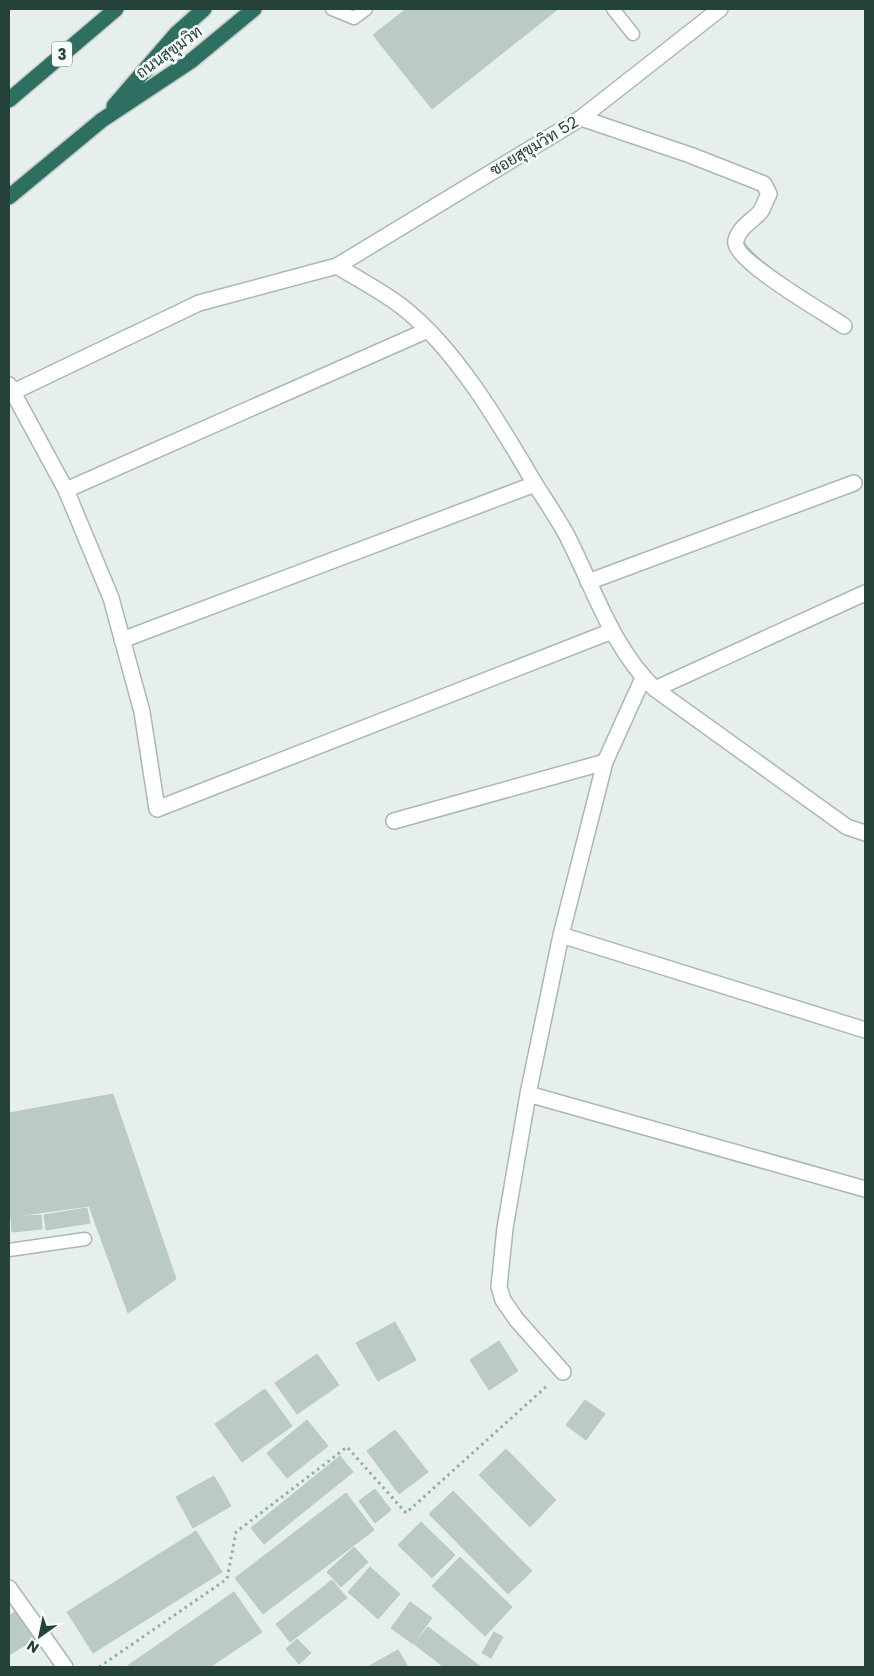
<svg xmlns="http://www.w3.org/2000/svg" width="874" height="1676" viewBox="0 0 874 1676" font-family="Poppins,Sarabun,sans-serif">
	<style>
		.building { fill: #bbcac4; stroke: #b8c9c2 }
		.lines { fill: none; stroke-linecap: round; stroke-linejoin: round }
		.lane-casing { stroke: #a8b8b2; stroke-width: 15 }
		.street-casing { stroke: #a8b8b2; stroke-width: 18 }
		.highway-casing { stroke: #c2cac8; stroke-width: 18 }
		.path { stroke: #86b3a5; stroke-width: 3; stroke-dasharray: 2.5 4; stroke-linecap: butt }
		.lane { stroke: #fff; stroke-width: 12 }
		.street { stroke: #fff; stroke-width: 15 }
		.highway { stroke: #2f6f62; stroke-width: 15 }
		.labels { text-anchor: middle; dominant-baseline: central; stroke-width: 5; stroke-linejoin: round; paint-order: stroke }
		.shield { fill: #f7fbf9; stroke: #637a73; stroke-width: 1 }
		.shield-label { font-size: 15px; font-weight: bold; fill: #24423a }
		.street-label { font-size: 16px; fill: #24423a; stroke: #f7fbf9 }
	</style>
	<rect width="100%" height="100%" fill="#e6efeb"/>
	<!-- building -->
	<path class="building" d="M558 9 432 109 373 35 406 9Z
		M113 1094 176 1279 128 1313 89 1206 9 1217V1113Z
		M87 1208 90 1223 46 1230 44 1215Z
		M41 1215 42 1229 12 1232 11 1217Z
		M395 1322 416 1360 378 1381 356 1343Z
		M499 1341 518 1371 489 1390 470 1360Z
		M317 1354 339 1385 297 1414 275 1383Z
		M265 1389 292 1426 242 1462 215 1424Z
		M585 1400 605 1414 586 1440 566 1425Z
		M307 1420 328 1446 287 1478 267 1453Z
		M395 1430 428 1472 399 1494 367 1451Z
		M506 1449 556 1500 530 1527 479 1475Z
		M340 1456 353 1472 264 1544 251 1528Z
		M214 1476 231 1506 193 1528 176 1497Z
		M375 1489 391 1510 375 1523 359 1501Z
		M453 1491 532 1571 508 1594 429 1514Z
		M346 1493 374 1530 263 1614 235 1578Z
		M421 1522 455 1555 432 1578 398 1545Z
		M196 1531 222 1572 93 1653 67 1612Z
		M354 1547 368 1562 341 1587 327 1572Z
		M460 1557 512 1607 485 1636 432 1586Z
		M370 1567 400 1594 378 1619 348 1592Z
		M332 1580 347 1598 290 1642 276 1624Z
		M234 1592 262 1632 210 1667H126Z
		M410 1602 432 1618 413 1644 391 1628Z
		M18 1610 35 1639 9 1655V1616Z
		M428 1627 481 1667H444L414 1644Z
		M494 1632 503 1637 491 1658 482 1653Z
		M297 1639 311 1653 299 1664 286 1649Z
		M398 1650 408 1667H370L369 1666Z"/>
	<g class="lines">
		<defs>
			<path id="lane" d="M332 9 354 18 366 9
				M613 9 633 34
				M9 1250 85 1239"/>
			<path id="street" d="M581 118 690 155 764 184 769 194C766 199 764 206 761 211 753 221 740 226 736 240 730 259 827 314 844 326
				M337 266C358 279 381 291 401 306 455 347 501 426 535 484 545 500 556 516 565 532 593 585 611 647 655 689L847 827 865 833
				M9 385 66 490 111 598 142 712 157 809 612 631
				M9 394 199 303 337 266 581 118 720 9
				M66 490 428 330
				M588 582 854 483
				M122 640 535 484
				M655 689 865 593
				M394 821 605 762
				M561 935 865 1030
				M528 1094 865 1189
				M563 1372 516 1319 503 1300 499 1287 505 1228 528 1094 561 935 605 762 643 678
				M9 1588 65 1667"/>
			<path id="highway" d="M9 100 116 9
				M114 106 177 33 204 9
				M9 197 102 120 191 61 254 9"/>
		</defs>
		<!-- lane casing -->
		<use href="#lane" class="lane-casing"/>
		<!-- street casing -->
		<use href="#street" class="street-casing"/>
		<!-- highway casing -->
		<use href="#highway" class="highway-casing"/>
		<!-- path -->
		<path class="path" d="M99 1667 227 1579 236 1532 347 1447 406 1513 548 1385"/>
		<!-- lane -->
		<use href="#lane" class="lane"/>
		<!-- street -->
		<use href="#street" class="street"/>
		<!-- highway -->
		<use href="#highway" class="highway"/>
	</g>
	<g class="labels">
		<!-- shield labels -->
		<rect class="shield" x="52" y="41.5" width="20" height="25" rx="4"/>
		<g class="shield-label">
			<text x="62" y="54">3</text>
		</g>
		<!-- street labels -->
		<g class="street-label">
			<text transform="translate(169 52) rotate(-36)">ถนนสุขุมวิท</text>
			<text transform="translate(534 146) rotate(-31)">ซอยสุขุมวิท 52</text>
		</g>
	</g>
	<!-- border -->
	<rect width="874" height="1676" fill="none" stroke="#24423a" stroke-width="20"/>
	<!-- north arrow -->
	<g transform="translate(40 1636) rotate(213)" stroke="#f7fbf9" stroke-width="4" paint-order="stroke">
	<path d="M0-4L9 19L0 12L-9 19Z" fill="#24423a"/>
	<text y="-8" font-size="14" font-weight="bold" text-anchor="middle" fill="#24423a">N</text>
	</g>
</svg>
